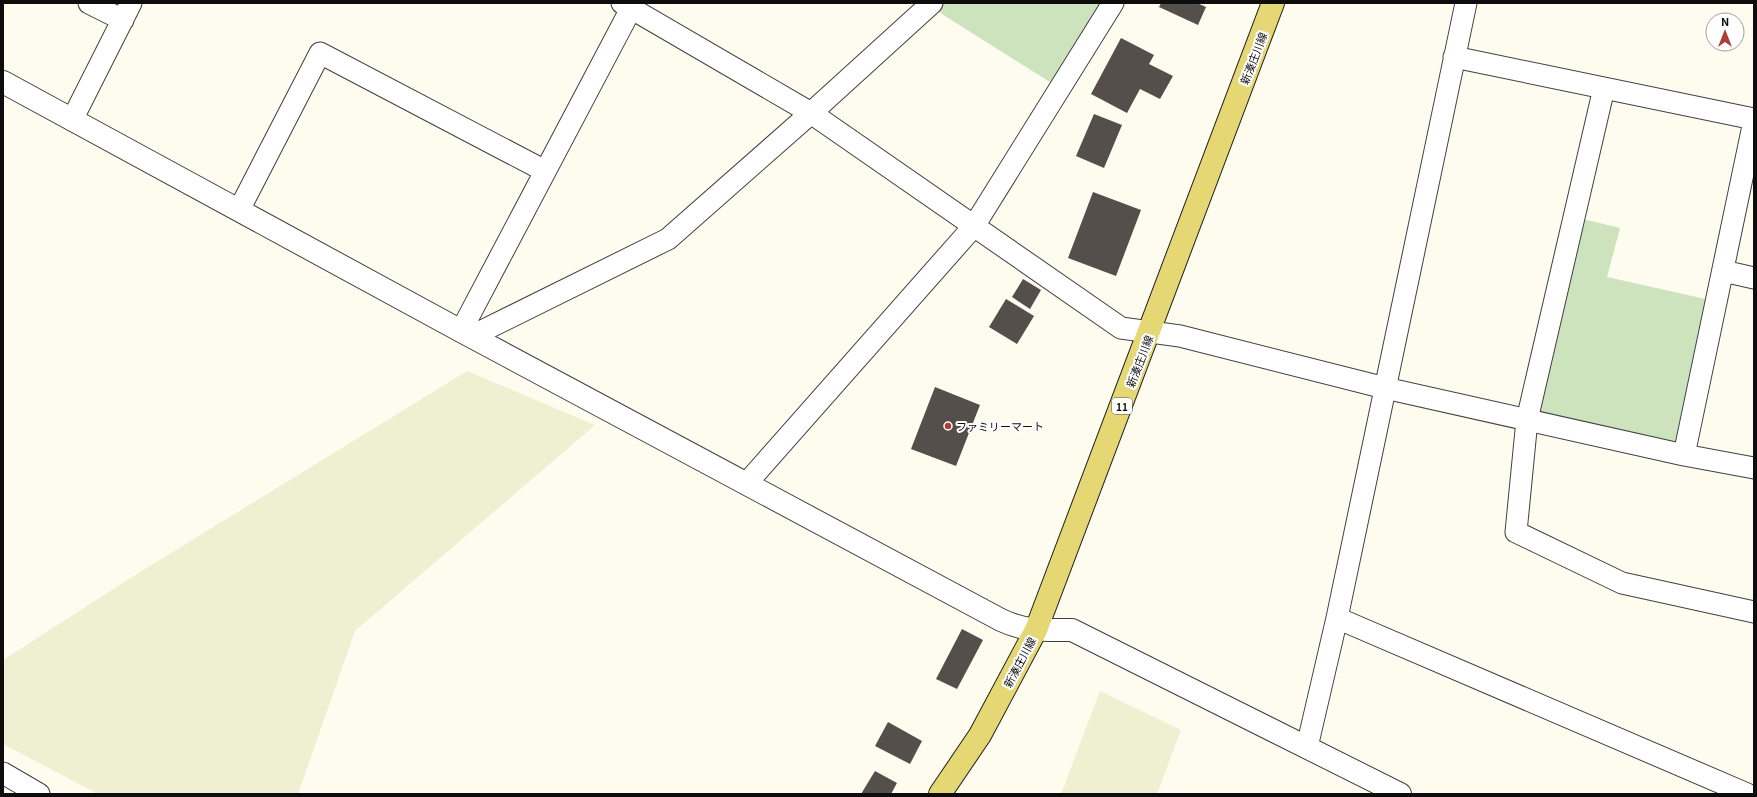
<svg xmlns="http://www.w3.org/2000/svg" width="1757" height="797" viewBox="0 0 1757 797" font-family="Georgia,'Noto Sans JP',serif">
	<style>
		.farmland { fill: #eff0d2 }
		.green { fill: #cce3bd }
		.building { fill: #544f4b }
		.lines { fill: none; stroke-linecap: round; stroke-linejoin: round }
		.minor-casing { stroke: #404040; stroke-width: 23 }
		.tertiary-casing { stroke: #404040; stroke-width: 24 }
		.primary-casing { stroke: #1e1e1e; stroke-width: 24 }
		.minor { stroke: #fff; stroke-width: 21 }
		.tertiary { stroke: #fff; stroke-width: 22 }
		.primary { stroke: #e6d775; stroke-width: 22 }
		.poi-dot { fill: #aa3f38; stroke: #fff; stroke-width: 1.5 }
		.labels { text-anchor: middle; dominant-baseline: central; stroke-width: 4; stroke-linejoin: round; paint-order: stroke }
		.shield { fill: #fff; stroke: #565656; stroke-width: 1 }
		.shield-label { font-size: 10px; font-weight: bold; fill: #0d0d0d }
		.street-label { font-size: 11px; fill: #0d0d0d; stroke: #fff }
		.poi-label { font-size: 11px; fill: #0d0d0d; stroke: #fff; text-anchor: start }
	</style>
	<rect width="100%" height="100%" fill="#fdfcef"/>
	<!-- farmland -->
	<path class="farmland" d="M467 371 595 425 355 631 298 794H98L3 744V660L132 577Z
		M1100 691 1181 730 1157 794H1061Z"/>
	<!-- green -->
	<path class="green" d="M940 3H1111L1053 84 934 9Z
		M1579 218 1620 228 1607 277 1710 300 1680 449 1535 416Z"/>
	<!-- building -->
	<path class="building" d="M1161 3H1197L1206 7 1198 25 1159 7Z
		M1121 38 1154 55 1149 64 1173 76 1160 99 1140 89 1127 113 1091 94Z
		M1094 114 1122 125 1104 168 1076 156Z
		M1093 192 1141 210 1116 276 1068 258Z
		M1023 279 1041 290 1030 309 1012 297Z
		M1006 299 1034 316 1017 344 989 327Z
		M935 387 980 405 956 466 911 449Z
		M962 629 983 640 957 689 936 679Z
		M888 722 922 741 910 764 875 746Z
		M875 771 897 783 891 794H861Z"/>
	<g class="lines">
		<defs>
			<path id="minor" d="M89 3 123 20
				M622 3 811 113 1121 328 1180 336 1385 388 1684 455 1754 468
				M1454 57 1754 119
				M1604 88 1527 420 1516 532 1622 583 1754 612
				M72 120 131 3
				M239 210 320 53 545 171
				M1723 271 1754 278
				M461 331 634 3
				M472 336 668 239 811 113 932 3
				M1684 455 1754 121
				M746 484 974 226 1113 3
				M1337 618 1747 794
				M1307 747 1337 618 1466 3
				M3 773 39 794"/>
			<path id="tertiary" d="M3 82 461 331 1001 620C1026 632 1046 630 1072 630L1400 794"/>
			<path id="primary" d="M940 794 980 735 1036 630 1273 3"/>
		</defs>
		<!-- minor casing -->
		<use href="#minor" class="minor-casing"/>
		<!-- tertiary casing -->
		<use href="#tertiary" class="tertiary-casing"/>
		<!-- primary casing -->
		<use href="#primary" class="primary-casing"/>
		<!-- minor -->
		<use href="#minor" class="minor"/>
		<!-- tertiary -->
		<use href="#tertiary" class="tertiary"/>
		<!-- primary -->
		<use href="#primary" class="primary"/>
	</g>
	<!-- markers -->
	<circle class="poi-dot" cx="948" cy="426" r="4"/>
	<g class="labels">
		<!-- shield labels -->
		<rect class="shield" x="1112" y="398" width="20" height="16" rx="3"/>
		<g class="shield-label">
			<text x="1122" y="406">11</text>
		</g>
		<!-- street labels -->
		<g class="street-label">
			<text transform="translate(1253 58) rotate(-69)">新湊庄川線</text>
			<text transform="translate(1139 361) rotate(-69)">新湊庄川線</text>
			<text transform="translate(1019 662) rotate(-62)">新湊庄川線</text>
		</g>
		<!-- poi labels -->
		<g class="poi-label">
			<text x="956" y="426">ファミリーマート</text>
		</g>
	</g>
	<!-- border -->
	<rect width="1757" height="797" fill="none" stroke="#0d0d0d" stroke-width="8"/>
	<!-- north arrow -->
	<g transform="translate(1725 32)"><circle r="19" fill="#ffffff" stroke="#9e9e9e"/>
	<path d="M0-3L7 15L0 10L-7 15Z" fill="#aa3f38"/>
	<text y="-6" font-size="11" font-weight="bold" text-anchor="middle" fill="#0d0d0d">N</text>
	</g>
</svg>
